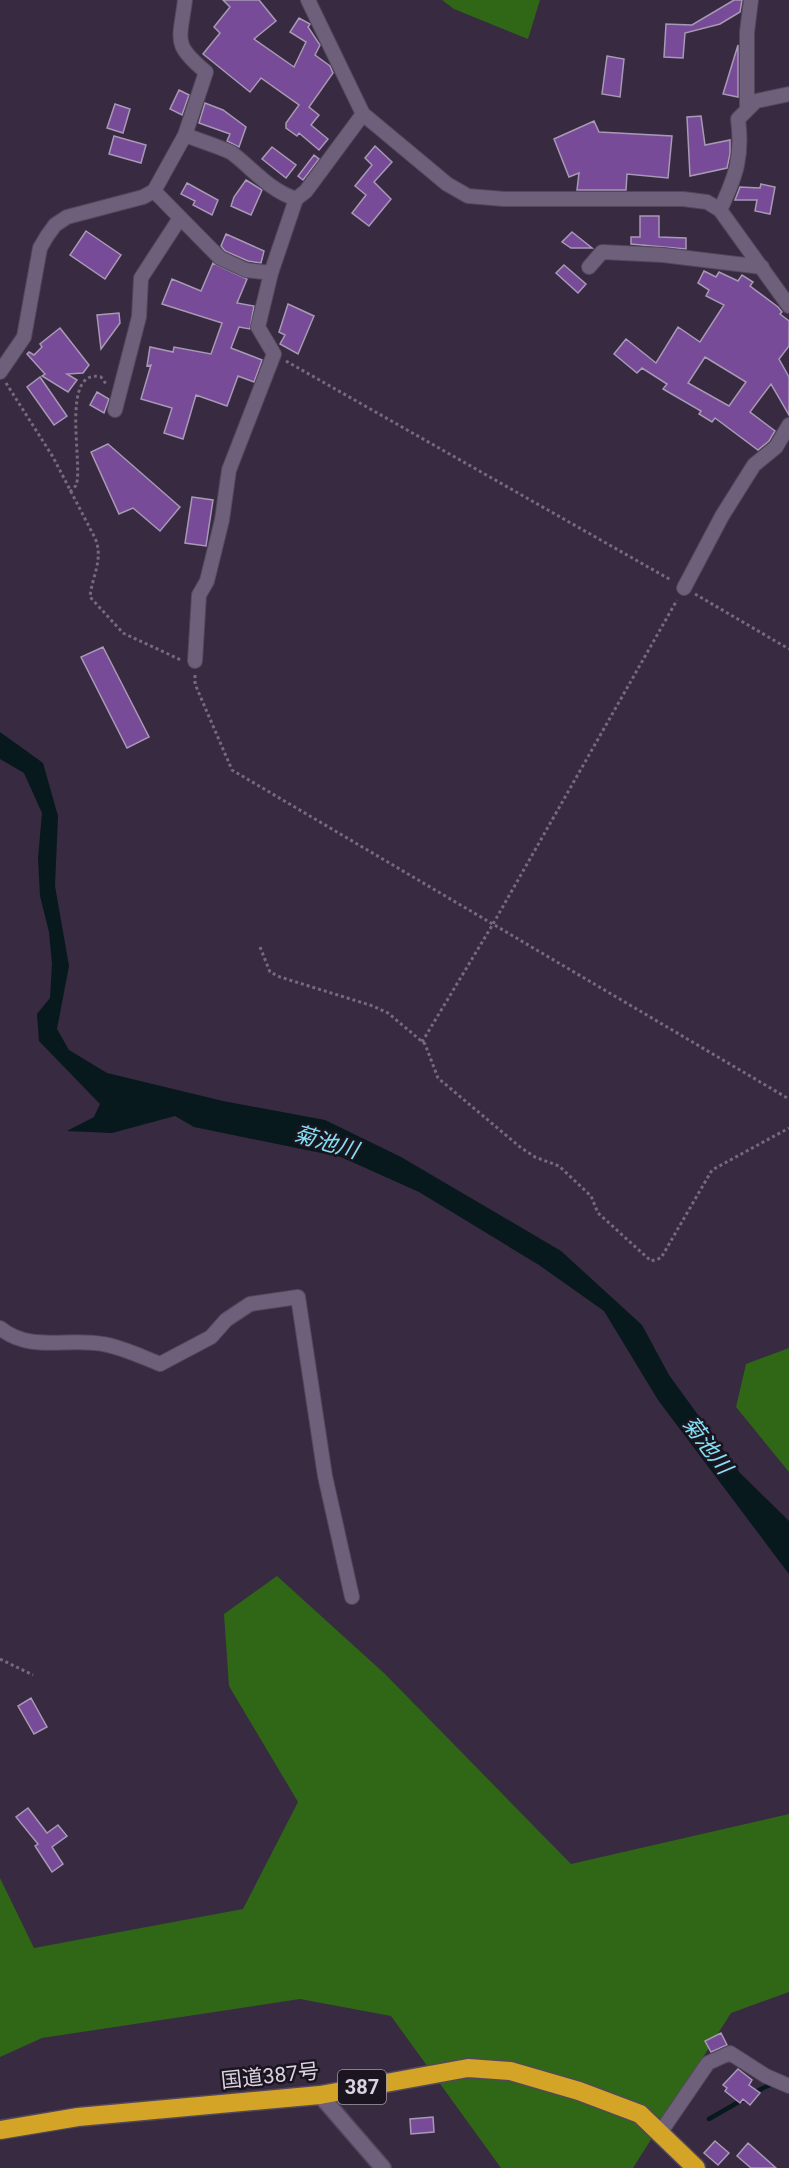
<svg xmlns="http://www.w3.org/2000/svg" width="789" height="2168" viewBox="0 0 789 2168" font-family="Roboto,'Noto Sans JP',sans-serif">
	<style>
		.forest { fill: #2f6717 }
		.water { fill: #07191d }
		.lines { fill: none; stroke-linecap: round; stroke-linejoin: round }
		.stream { stroke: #07191d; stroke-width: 4.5 }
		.building { fill: #774b97; stroke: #a899b5; stroke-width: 1.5; fill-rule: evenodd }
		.street-casing { stroke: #53485b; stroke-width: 16 }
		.secondary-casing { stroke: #53485b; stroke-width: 18 }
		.highway-casing { stroke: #53485b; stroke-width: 21 }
		.path { stroke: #756a7e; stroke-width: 3; stroke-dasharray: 3 3; stroke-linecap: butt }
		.street { stroke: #6e607a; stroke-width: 14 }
		.secondary { stroke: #6e607a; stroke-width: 15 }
		.highway { stroke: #d3a425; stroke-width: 18 }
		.labels { text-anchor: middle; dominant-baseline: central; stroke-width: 5; stroke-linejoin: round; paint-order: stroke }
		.shield { fill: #1b1520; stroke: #a199a7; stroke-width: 1.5 }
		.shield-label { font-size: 20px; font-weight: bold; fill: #dad2e1 }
		.street-label { font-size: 21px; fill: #dad2e1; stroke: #1b1520 }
		.water-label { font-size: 22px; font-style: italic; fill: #83e0f5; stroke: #1b1520 }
	</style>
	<rect width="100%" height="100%" fill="#372a41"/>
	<!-- forest -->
	<path class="forest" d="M442 0H540L528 39 454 9Z
		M789 1348V1472L736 1407 746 1364Z
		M277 1576 385 1674 571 1864 789 1814V1992L731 2013 633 2168H501L391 2016 300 1999 42 2038 0 2057V1878L34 1948 243 1909 298 1802 229 1686 224 1614Z"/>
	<!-- water -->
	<path class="water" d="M0 732 43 763 58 816 55 886 69 966 57 1029 69 1050 107 1073 223 1101 325 1120 401 1157 561 1251 642 1325 669 1375 740 1473 789 1521V1574L658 1400 604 1311 539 1265 419 1192 341 1157 194 1127 175 1116 112 1133 67 1131 94 1117 100 1104 39 1041 37 1014 50 998 52 964 49 932 40 896 38 858 42 813 24 773 0 759Z"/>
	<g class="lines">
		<!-- stream -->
		<path class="stream" d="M709 2119 763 2088 775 2083"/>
	</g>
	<!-- building -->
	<path class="building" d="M223 0H259L276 21 254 39 294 67 306 42 290 32 299 18 310 24 308 27 320 45 315 55 330 66 333 73 309 107 319 115 311 125 328 139 319 150 299 133 297 136 286 128V123L299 105 261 78 250 92 203 54 220 33 214 27 230 7Z
		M734 0H742L740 12 720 24 685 33 683 58 664 57 666 24 692 25Z
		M738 45V97L723 94Z
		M607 56 624 59 620 97 602 94Z
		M179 90 189 95 182 115 170 109Z
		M205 103 223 110 246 127 239 147 227 141 230 134 199 123Z
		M115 104 130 109 123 133 107 128Z
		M701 116 705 145 730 140V154L727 168 690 176 687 117Z
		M594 121 599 132 672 136 668 178 627 174 626 190H577L579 173 569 177 554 139Z
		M114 136 146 145 141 163 109 154Z
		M375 146 392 162 374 182 391 199 369 226 352 213 366 195 355 186 372 165 365 158Z
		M272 147 296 165 286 178 262 159Z
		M314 155 319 159 303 180 298 176Z
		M246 180 262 190 251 215 231 206 234 197Z
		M187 183 218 200 212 215 193 205 195 201 181 194Z
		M761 184 775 187 770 214 755 211 757 200H735L740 187 760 188Z
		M640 216H659V237L686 238V249L631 244V237H640Z
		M86 231 121 255 105 279 70 255Z
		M572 232 592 248H571L562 242Z
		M226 234 264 251 261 263 248 261 225 251 221 246Z
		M213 263 247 279 237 303 254 306 250 329 239 327 231 348 262 360 254 382 238 376 227 406 196 395 183 439 164 433 172 408 141 399 151 365 147 366 150 347 173 352 174 347 211 354 222 323 162 304 172 279 201 291Z
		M564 265 586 284 578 293 556 273Z
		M704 271 716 277 719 272 738 281 742 275 753 282 750 286 778 307 782 312 780 314 789 321V346L779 359 789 377V415L771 384 750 412 775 431 769 441 758 450 715 418 712 422 699 414 701 411 663 389 667 384 642 368 637 373 614 354 626 339 656 363 678 327 700 342 724 305 706 296 709 290 698 283ZM705 357 746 382 729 406 688 383Z
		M288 304 314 316 298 354 280 344 285 335 279 332Z
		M119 313 120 323 101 349 97 315Z
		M60 328 89 365 83 373 67 374 77 380 68 392 42 376 45 374 27 354 29 352 34 355 42 347 40 344Z
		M40 377 67 416 54 425 27 387Z
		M97 392 109 399 104 413 90 405Z
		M108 444 180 507 160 531 133 508 119 514 91 452Z
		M192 497 213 500 206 546 185 543Z
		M103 647 149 737 127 748 81 657Z
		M31 1698 47 1727 34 1734 18 1706Z
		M28 1808 47 1833 58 1825 67 1836 52 1847 63 1864 52 1872 35 1846 38 1844 16 1817Z
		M721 2033 727 2045 711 2052 705 2041Z
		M738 2069 752 2080 749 2085 760 2093 750 2105 743 2099 740 2103 725 2091 727 2088 723 2085Z
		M433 2117 434 2132 411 2134 410 2119Z
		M715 2141 729 2153 718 2165 704 2153Z
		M748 2143 776 2168H751L737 2156Z"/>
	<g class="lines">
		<defs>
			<path id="street" d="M308 0 363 114 447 184 468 196 504 199H683L707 202 720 210 789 306
				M747 106V32L751 0
				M185 135C193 138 228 150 232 153 254 170 269 190 296 199
				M154 191 220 258 246 270 271 273
				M720 210C736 176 743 156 738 119L756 101 789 94
				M589 267 602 252 663 255 762 267
				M0 372 24 337 40 248 47 236 55 225 67 217 143 197 154 191 185 135 206 72C172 44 180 41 185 0
				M115 410 139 317 141 278 180 218
				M684 588 722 516 754 465 776 447 789 425
				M195 661 199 595 207 581 222 520 229 470 274 354 258 327 271 273 296 199 306 191 363 114
				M0 1328C30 1353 68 1337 103 1344 122 1347 142 1357 160 1364L211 1337 226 1320 250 1304 298 1297 325 1476 352 1597
				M660 2133 708 2063 730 2053 766 2076 789 2086"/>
			<path id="secondary" d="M320 2095 383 2168"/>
			<path id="highway" d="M0 2130 78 2117 320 2095 468 2068 510 2071 579 2091 640 2114 696 2168"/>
		</defs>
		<!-- street casing -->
		<use href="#street" class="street-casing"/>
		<!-- secondary casing -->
		<use href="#secondary" class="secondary-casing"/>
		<!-- highway casing -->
		<use href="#highway" class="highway-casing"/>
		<!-- path -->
		<path class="path" d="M286 361 671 580
			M6 383 53 457 95 538C104 559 92 576 90 597L123 633 181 660
			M70 492C71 491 76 486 76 485 84 467 59 367 101 377L106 384
			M695 594 789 649
			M195 675V684L232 770 789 1099
			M260 947 270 972 280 977 373 1006 388 1013 425 1044 438 1078 520 1147 535 1157 559 1166 591 1196 598 1213 651 1261 661 1258 712 1170 789 1128
			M422 1042 493 924 677 600
			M0 1659 33 1675"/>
		<!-- street -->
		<use href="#street" class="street"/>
		<!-- secondary -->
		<use href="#secondary" class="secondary"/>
		<!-- highway -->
		<use href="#highway" class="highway"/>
	</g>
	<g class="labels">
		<!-- shield labels -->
		<rect class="shield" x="338" y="2070" width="48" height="34" rx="4.5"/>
		<g class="shield-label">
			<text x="362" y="2087">387</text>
		</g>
		<!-- street labels -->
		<g class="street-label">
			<text transform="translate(270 2076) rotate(-6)">国道387号</text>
		</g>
		<!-- water labels -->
		<g class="water-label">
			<text transform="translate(326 1142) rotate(16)">菊池川</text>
			<text transform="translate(707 1445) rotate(53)">菊池川</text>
		</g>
	</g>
</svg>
